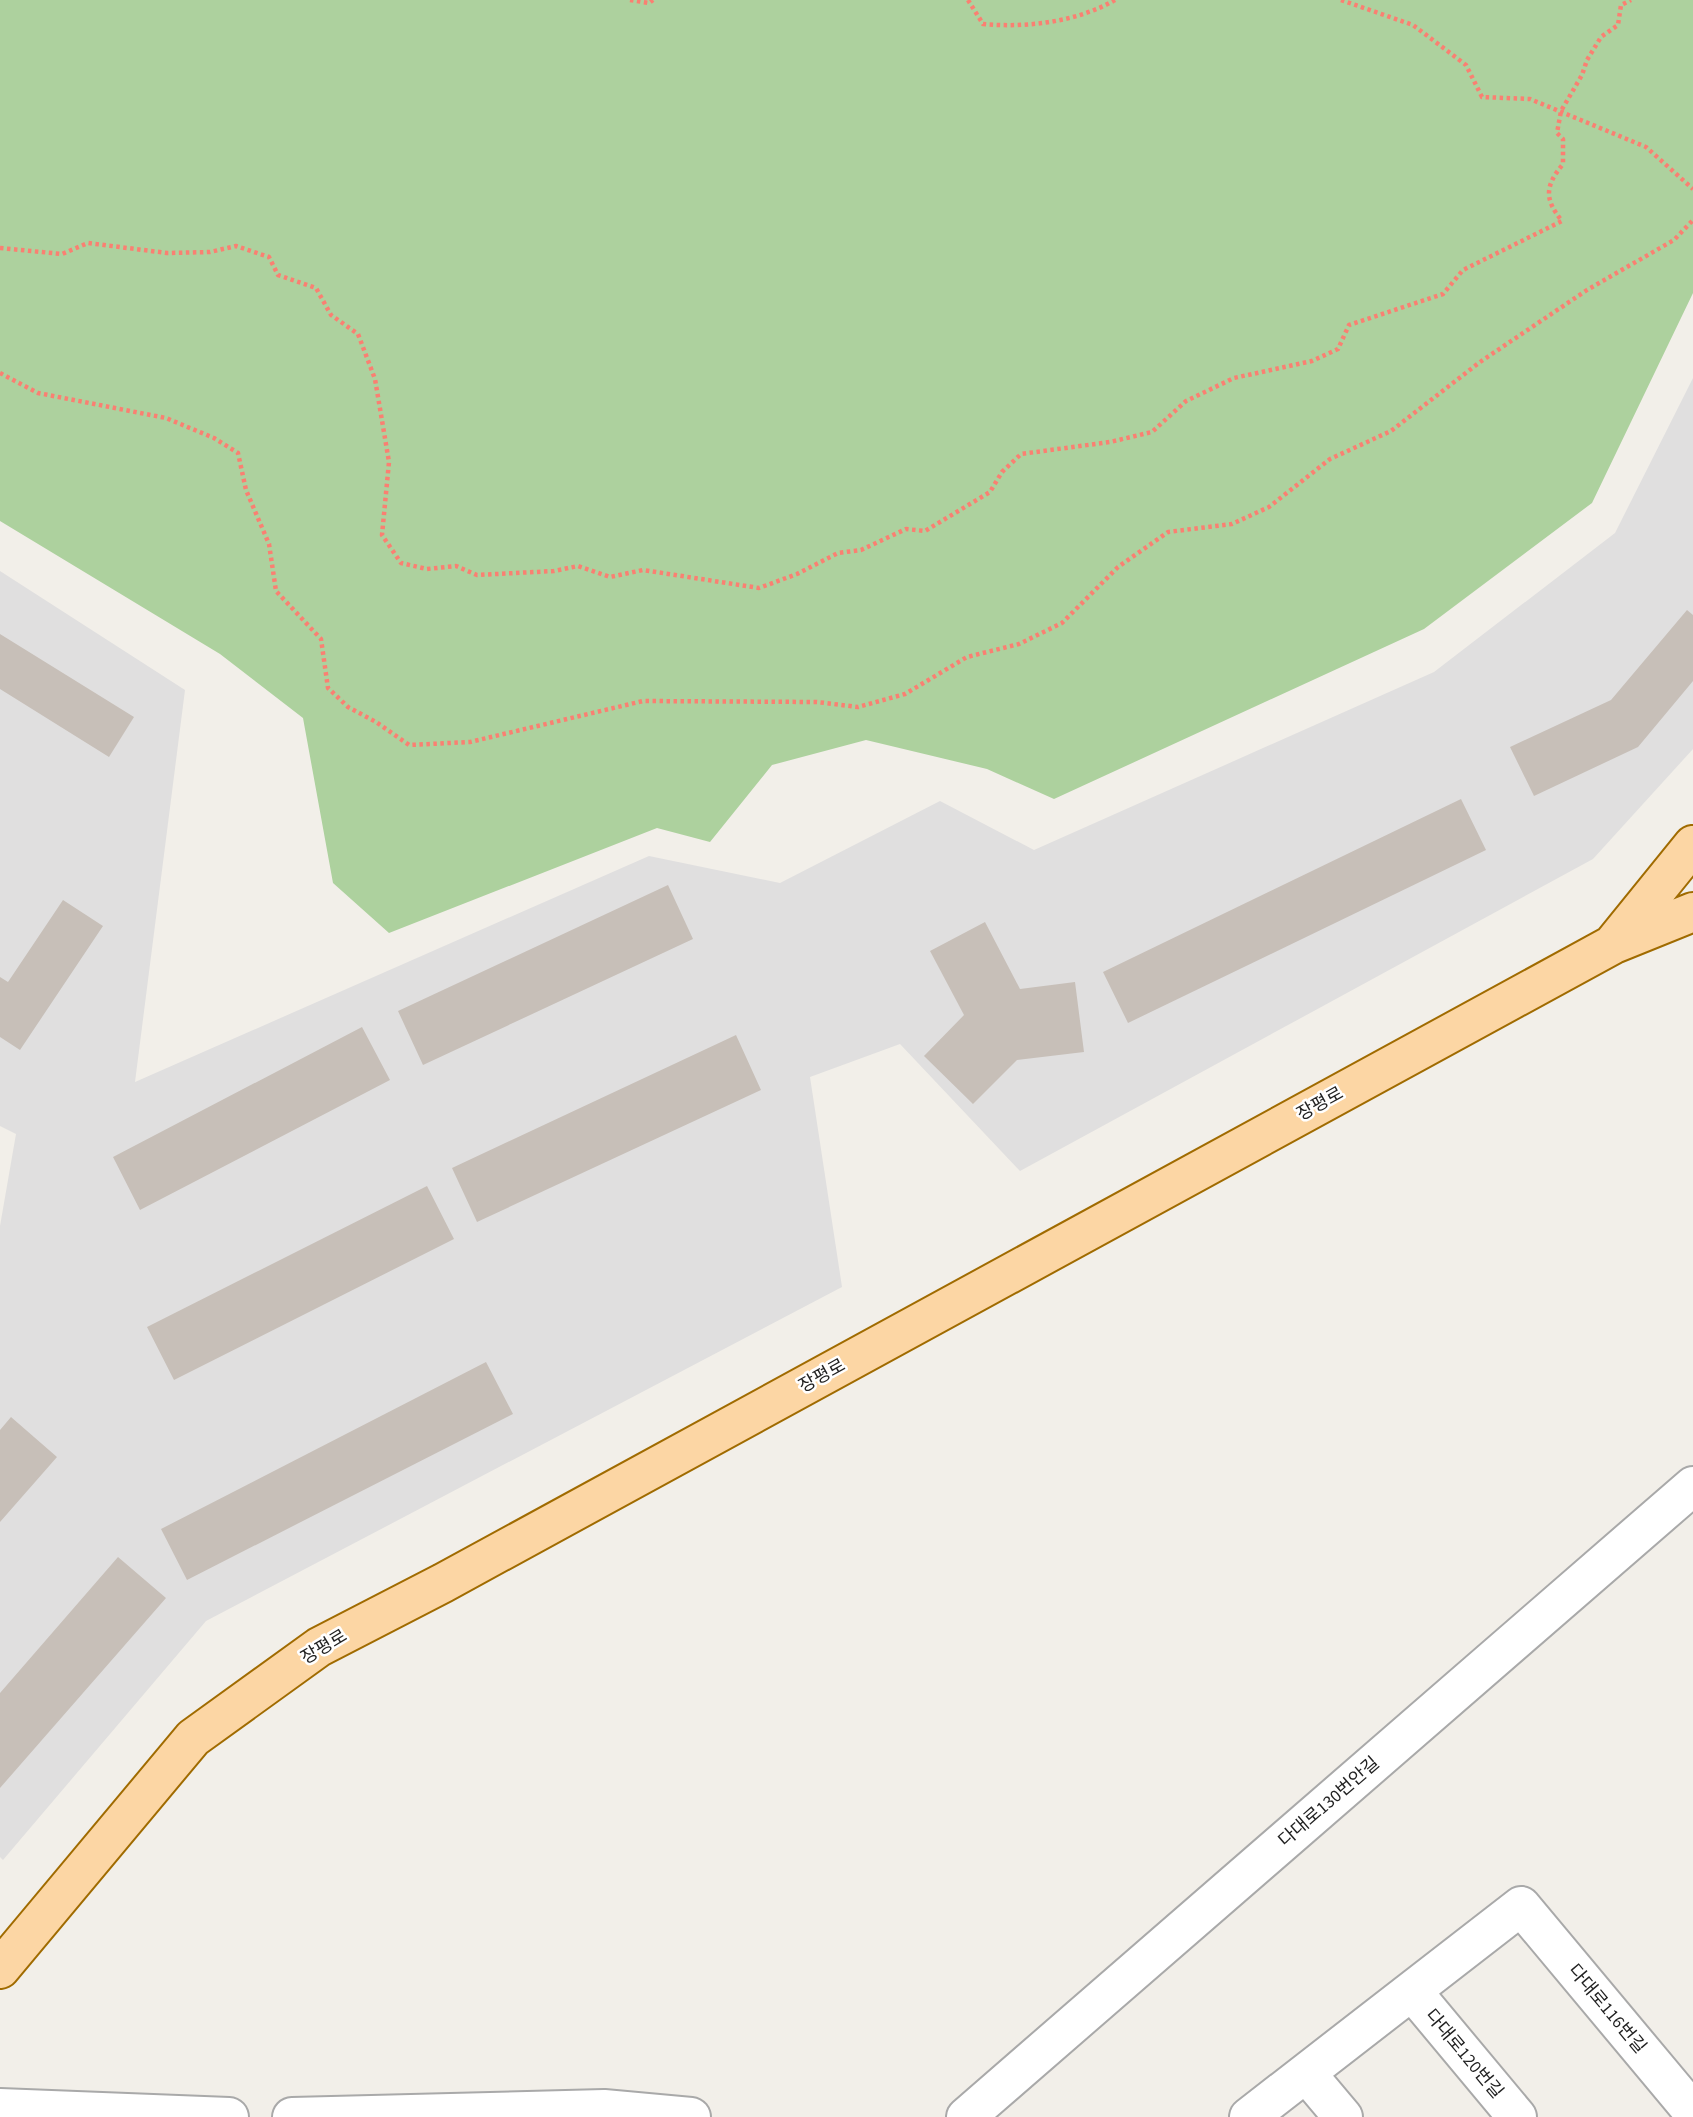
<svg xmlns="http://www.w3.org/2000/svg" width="1693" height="2117" viewBox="0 0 1693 2117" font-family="'Source Sans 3','Noto Sans KR',sans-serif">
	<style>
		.residential { fill: #e0dfdf }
		.forest { fill: #add19e }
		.building { fill: #c7bfb8 }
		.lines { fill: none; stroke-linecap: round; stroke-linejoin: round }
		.minor-casing { stroke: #a9a9a9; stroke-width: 42 }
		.major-casing { stroke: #a06b00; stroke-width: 42 }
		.path { stroke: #fa8072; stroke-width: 4.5; stroke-dasharray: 3.5 3.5; stroke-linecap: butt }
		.minor { stroke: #fff; stroke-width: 38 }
		.major { stroke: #fcd6a4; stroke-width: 38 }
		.labels { text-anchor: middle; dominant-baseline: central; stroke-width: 5; stroke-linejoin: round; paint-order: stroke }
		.street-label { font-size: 18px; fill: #222; stroke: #fff }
	</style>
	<rect width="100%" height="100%" fill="#f2efe9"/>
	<!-- residential -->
	<path class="residential" d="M1693 378V749L1593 859 1020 1171 900 1044 810 1077 842 1287 206 1621 3 1860 0 1857V1226L16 1134 0 1126V571L185 690 135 1082 649 856 780 883 940 801 1034 850 1434 672 1615 533Z"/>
	<!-- forest -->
	<path class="forest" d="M0 0H1693V293L1592 503 1424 629 1054 799 987 769 866 740 772 765 710 842 657 828 389 933 333 883 303 718 220 654 0 521Z"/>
	<!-- building -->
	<path class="building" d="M1687 610 1693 615V681L1638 747 1534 796 1510 747 1611 700Z
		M0 634 134 717 109 757 0 689Z
		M1461 799 1486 850 1128 1023 1103 972Z
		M668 885 693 939 423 1065 398 1011Z
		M63 900 103 926 20 1050 0 1037V977L8 982Z
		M985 922 1020 989 1075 982 1084 1052 1017 1060 973 1104 924 1056 964 1015 930 951Z
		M362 1027 390 1080 140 1210 113 1157Z
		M736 1035 761 1090 477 1222 452 1168Z
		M427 1186 454 1239 174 1380 147 1327Z
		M486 1362 513 1414 187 1580 161 1529Z
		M11 1417 57 1457 0 1522V1430Z
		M118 1557 166 1598 0 1788V1693Z"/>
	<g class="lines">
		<defs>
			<path id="minor" d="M1412 1991 1517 2117
				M1306 2073 1343 2117
				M0 2108 229 2117
				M292 2117 604 2109 691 2117
				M966 2117 1693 1486
				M1249 2117 1521 1906 1693 2112"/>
			<path id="major" d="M1614 944 1693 912
				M0 1969 193 1738 319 1647 443 1583 1612 945 1693 845"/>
		</defs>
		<!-- minor casing -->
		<use href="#minor" class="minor-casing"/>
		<!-- major casing -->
		<use href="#major" class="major-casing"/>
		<!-- path -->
		<path class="path" d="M630 0 649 3 653 0
			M968 0 983 24C1026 28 1077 22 1115 0
			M1341 0 1413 25 1466 65 1482 97 1530 99 1646 147 1693 189
			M0 248 62 254 88 243 167 253 210 252 236 246 269 257 278 275 316 288 331 315 358 334 375 379 389 462 382 535 401 563 427 569 456 566 477 575 554 571 578 566 610 577 643 570 759 588 797 574 838 553 861 550 906 529 925 531 990 492 1002 472 1021 454 1110 442 1152 432 1186 401 1234 378 1312 361 1338 349 1349 325 1443 294 1463 270 1562 221C1544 199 1545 186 1563 164V139L1557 133 1561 111 1582 75 1587 60 1601 37 1618 25 1621 5 1631 0
			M0 373 38 393 166 418 214 438 238 453 246 490 269 544 276 591 321 639 328 688 348 707 376 722 409 745 470 742 643 701 817 702 858 707 905 694 967 657 1019 644 1062 623 1118 567 1168 532 1232 524 1269 507 1330 459 1391 431 1480 362 1587 290 1674 240 1693 220"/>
		<!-- minor -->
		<use href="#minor" class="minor"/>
		<!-- major -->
		<use href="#major" class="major"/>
	</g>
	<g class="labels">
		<!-- street labels -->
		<g class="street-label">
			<text transform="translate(1320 1104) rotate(-29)">장평로</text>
			<text transform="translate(822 1376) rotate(-29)">장평로</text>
			<text transform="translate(324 1647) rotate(-31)">장평로</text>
			<text transform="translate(1329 1802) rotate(-41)">다대로130번안길</text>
			<text transform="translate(1607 2009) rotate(50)">다대로116번길</text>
			<text transform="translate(1464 2054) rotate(50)">다대로120번길</text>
		</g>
	</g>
</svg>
